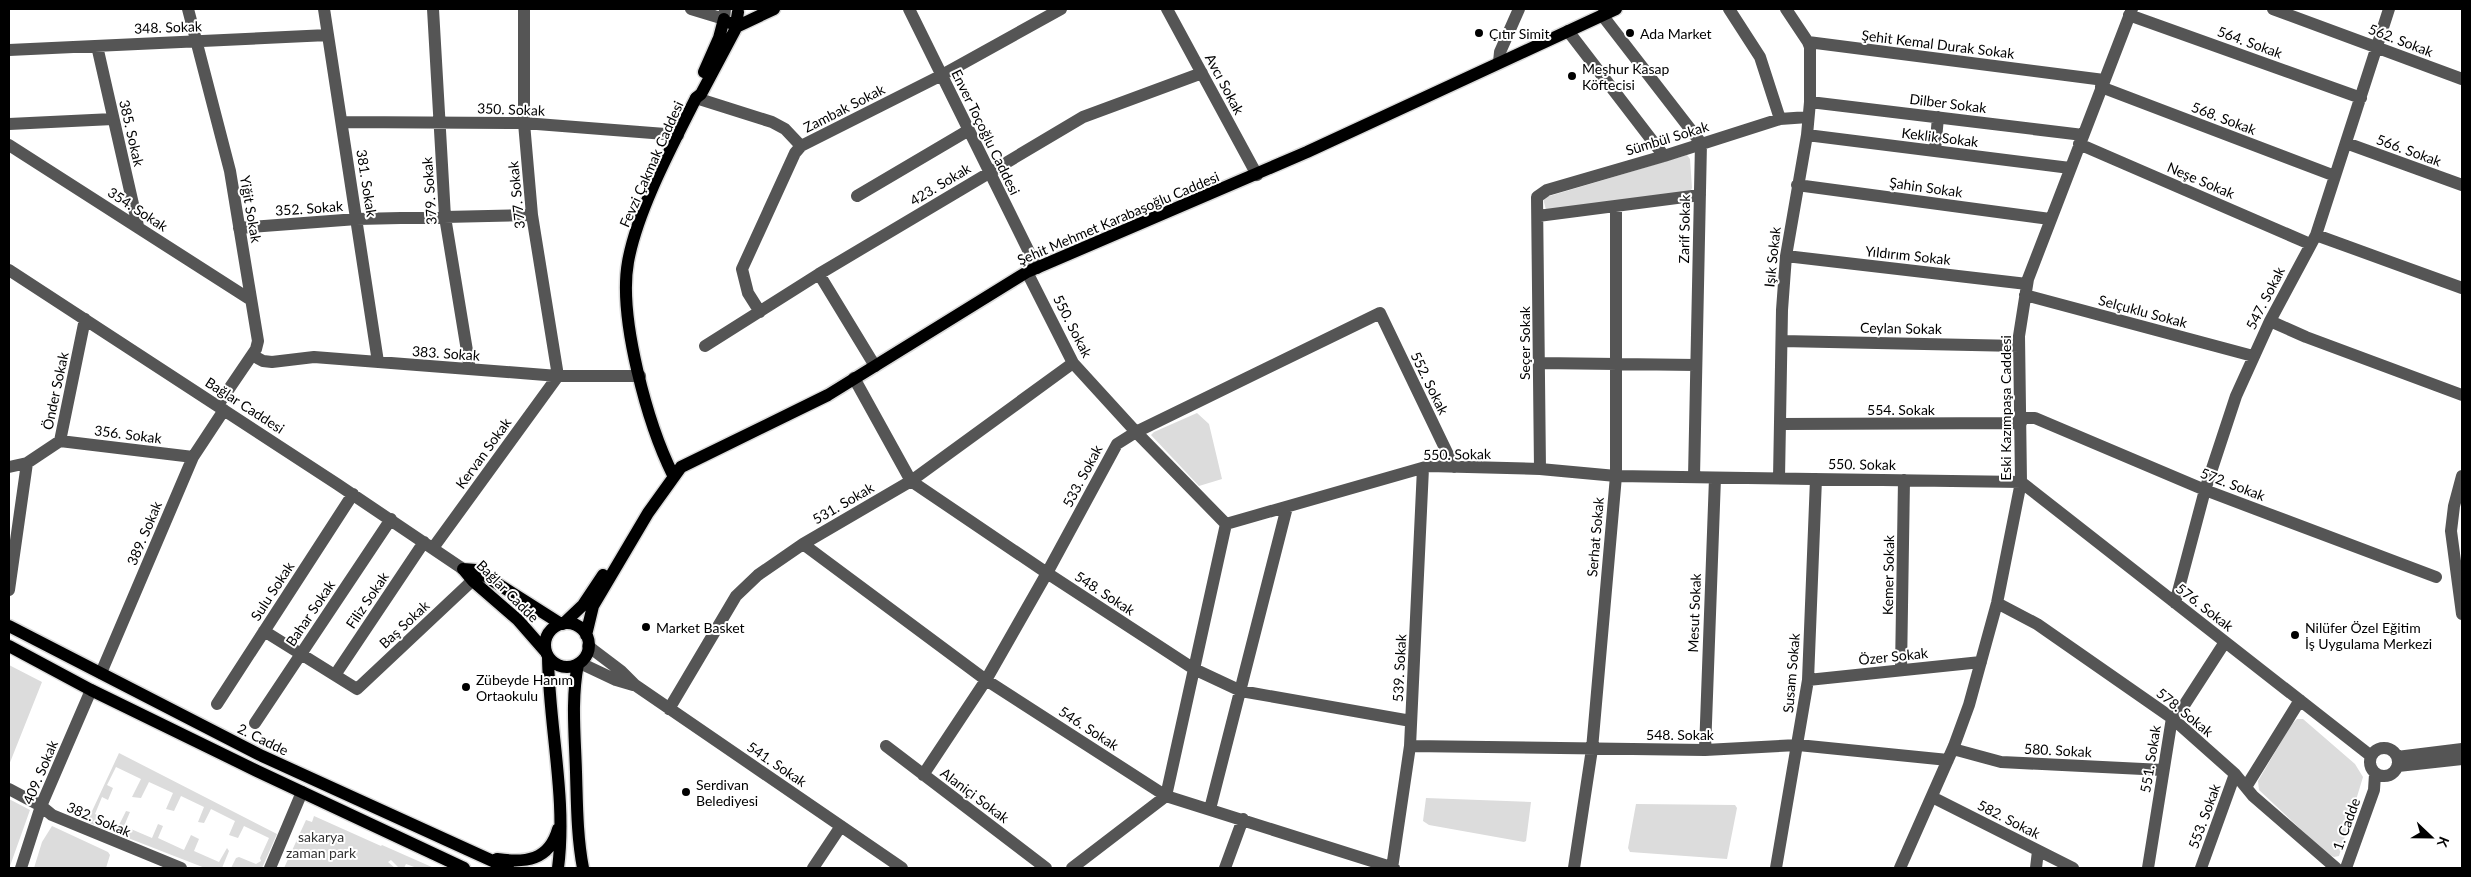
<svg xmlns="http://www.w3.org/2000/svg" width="2471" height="877" viewBox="0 0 2471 877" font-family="Lato,sans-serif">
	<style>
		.green { fill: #dcdcdc }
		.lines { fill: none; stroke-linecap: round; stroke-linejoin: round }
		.major-casing { stroke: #dbdbdb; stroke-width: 15 }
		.minor { stroke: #555; stroke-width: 12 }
		.major { stroke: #000; stroke-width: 12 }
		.poi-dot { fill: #000; stroke: #fff; stroke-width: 2 }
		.labels { text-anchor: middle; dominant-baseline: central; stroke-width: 4; stroke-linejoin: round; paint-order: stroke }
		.street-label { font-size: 14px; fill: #000; stroke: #fff }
		.poi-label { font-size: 14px; fill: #000; stroke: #fff; text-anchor: start }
		.park-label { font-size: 14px; fill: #333; stroke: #fff }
	</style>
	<rect width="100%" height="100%" fill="#fff"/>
	<!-- green -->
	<path class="green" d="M1687 155 1690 159 1692 188 1690 192 1546 210 1543 198Z
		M1197 413 1209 424 1222 479 1199 486 1151 435 1154 432Z
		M9 665 42 682 9 765Z
		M2297 719H2303L2355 764 2363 777 2339 856 2334 857 2326 853 2259 790 2258 781 2291 725Z
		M119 753 277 834 262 868H231L236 858 239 857 256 864 261 861 260 858 269 838 244 826 238 838 229 835 235 821 211 809 204 823 198 822 204 807 181 796 174 811 166 809 173 793 149 782 141 798 132 797 141 779 116 767 107 785 113 788 108 800 102 797 95 814 119 825 126 811 130 812 124 826 152 838 158 824 163 826 158 838 184 850 191 835 199 839 194 851 219 862 227 848 229 851 222 868H205L87 822Z
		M1426 798 1531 802 1526 841 1524 842 1429 825 1423 821Z
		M9 799 30 810 10 866 9 865Z
		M1636 804 1735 805 1737 808 1727 859 1630 852 1628 848Z
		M314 816 381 846 382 845 434 868H417L406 864 404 868H399L391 860 388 862 395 868H284L306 820 312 822Z
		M52 826 108 852 110 855 106 868H34L42 842Z"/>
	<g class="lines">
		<defs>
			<path id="major" d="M731 23 736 27 774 9
				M704 72 719 38 724 19
				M673 475C648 425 618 318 628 262 637 211 672 146 696 98L701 94 735 30 738 12
				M463 569 473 581 518 620 546 652
				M463 569 476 570 561 624
				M545 645a22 22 0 1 1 44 0a22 22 0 1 1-44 0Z
				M563 624 583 605 603 575
				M9 626 262 756 508 868
				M586 635 593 606 648 513 681 467 828 395 1027 272 1307 152 1616 9
				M9 646 91 690 257 771 464 868
				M548 657C549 728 567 798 558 868
				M578 664C571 700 575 736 576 772 577 804 577 837 583 868
				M497 859C525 863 549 861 558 829"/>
		</defs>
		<!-- major casing -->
		<use href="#major" class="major-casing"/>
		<!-- minor -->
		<path class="minor" d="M188 9 230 171 258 341 256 349 218 405
			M324 9 378 362
			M433 9 445 217 470 369
			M691 9 724 19 725 9
			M909 9 1037 268
			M1167 9 1257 175
			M1729 9 1760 57 1780 119
			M1786 9 1808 42 2104 80
			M2273 9 2462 79
			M1602 15 1701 143 1694 477
			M2129 15 2361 98
			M1568 31 1664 156
			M97 46 138 226
			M9 50 328 35
			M1499 62 1500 52 1519 9
			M2101 87 2335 176
			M696 98 772 122 785 129 801 146
			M1810 102 2083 135
			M342 122 524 123 678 135
			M9 124 113 119
			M1807 135 2070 168
			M2346 143 2462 185
			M2079 144 2310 244
			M9 145 251 300
			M1935 151 1938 117
			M1797 185 2050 219
			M857 196 969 130
			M1538 216 1700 195
			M239 228 357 219 532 215
			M2316 235 2462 288
			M1786 256 2027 284
			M9 270 337 484 463 569
			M1027 272 1073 363 1136 432 1226 524 1429 466 1540 469 1616 476 2021 482 2371 756
			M819 274 875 366
			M2025 295 2253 356
			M760 312 748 293 742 269 795 153 801 146 942 75 1061 9
			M2270 321 2306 337 2462 395
			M1782 341 2019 346
			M705 346 819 274 1083 117 1202 73
			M252 355 263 361 272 362 314 357 558 376H640
			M1539 363 1696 365
			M854 378 911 481 1047 573 1194 669 1241 691 1411 721
			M2020 418H2035L2205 490 2436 577
			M1781 424 2021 423
			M60 441 193 457
			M9 467 27 463 60 441 85 319
			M1540 469 1537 197 1547 190 1664 156 1780 119 1808 117
			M2462 476 2454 506 2451 531 2462 614
			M1779 478 1782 310 1786 256 1807 135 1810 102V47L1808 42
			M803 544 986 680 1166 796 1394 868
			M433 548 558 376 532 215 524 123V9
			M9 590 27 463
			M1997 603 2037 624 2172 718 2235 774 2253 796 2336 868
			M2175 603 2205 490 2236 396 2270 321 2316 235 2389 9
			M264 631 357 689 473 580
			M588 646 621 671 635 685 902 868
			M580 663 616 680 633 685
			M1901 670 1904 480
			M101 673 193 457 224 410
			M335 675 424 542
			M1808 680 1981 662
			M217 704 353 494
			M669 709 736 596 758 575 803 544 911 481 1073 363
			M255 723 391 519
			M886 746 1046 868
			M1410 746 1705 750 1798 745 1948 760
			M2370 762a14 14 0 1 1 28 0a14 14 0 1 1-28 0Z
			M1953 749 2001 762 2163 770
			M1705 750 1715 478
			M2397 757 2462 749
			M2398 766 2462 759
			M923 775 986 680 1047 573 1117 444 1136 432 1380 313 1454 467
			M2246 787 2300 700
			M9 789 41 806 52 815 181 868
			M1932 797 2073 868
			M1210 809 1287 507
			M21 868 41 806 91 690
			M270 868 302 792
			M813 868 841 826
			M1072 868 1166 796 1226 524
			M1225 868 1243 819
			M1392 868 1410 746 1423 468
			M1574 868 1592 749 1616 476V206
			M1776 868 1808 680 1816 479
			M1900 868 1954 746 1969 705 1997 603 2021 482 2019 336 2028 279 2132 9
			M2036 868 2038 851
			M2148 868 2172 718 2181 710 2225 642
			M2201 868 2235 774
			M2346 868 2374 790 2375 774"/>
		<!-- major -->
		<use href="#major" class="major"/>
	</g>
	<!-- markers -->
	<g class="poi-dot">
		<circle cx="1479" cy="33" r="5"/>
		<circle cx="1630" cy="33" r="5"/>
		<circle cx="1572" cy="76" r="5"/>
		<circle cx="646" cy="627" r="5"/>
		<circle cx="2295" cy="635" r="5"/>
		<circle cx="466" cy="687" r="5"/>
		<circle cx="686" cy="792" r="5"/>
	</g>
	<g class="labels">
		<!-- street labels -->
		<g class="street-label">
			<text transform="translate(168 27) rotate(-2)">348. Sokak</text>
			<text transform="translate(2401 40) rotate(21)">562. Sokak</text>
			<text transform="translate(2250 42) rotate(20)">564. Sokak</text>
			<text transform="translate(1938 44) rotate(7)">Şehit Kemal Durak Sokak</text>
			<text transform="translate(1225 84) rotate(62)">Avcı Sokak</text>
			<text transform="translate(1948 103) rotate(7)">Dilber Sokak</text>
			<text transform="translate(844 108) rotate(-27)">Zambak Sokak</text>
			<text transform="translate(511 109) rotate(2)">350. Sokak</text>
			<text transform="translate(2224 118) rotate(21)">568. Sokak</text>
			<text transform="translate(986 132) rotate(64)">Enver Toçoğlu Caddesi</text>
			<text transform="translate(132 133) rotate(77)">385. Sokak</text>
			<text transform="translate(1940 137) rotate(7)">Keklik Sokak</text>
			<text transform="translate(1667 138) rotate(-17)">Sümbül Sokak</text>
			<text transform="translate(2409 150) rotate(20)">566. Sokak</text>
			<text transform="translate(651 164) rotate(-66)">Fevzi Çakmak Caddesi</text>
			<text transform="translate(2201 180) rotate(23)">Neşe Sokak</text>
			<text transform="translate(367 183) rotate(81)">381. Sokak</text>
			<text transform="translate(940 184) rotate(-31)">423. Sokak</text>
			<text transform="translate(1926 187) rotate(8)">Şahin Sokak</text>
			<text transform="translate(429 191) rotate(-94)">379. Sokak</text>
			<text transform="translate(516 195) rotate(-96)">377. Sokak</text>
			<text transform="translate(309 208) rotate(-4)">352. Sokak</text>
			<text transform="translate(138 209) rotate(33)">354. Sokak</text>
			<text transform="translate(251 209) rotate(80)">Yiğit Sokak</text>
			<text transform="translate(1118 218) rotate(-23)">Şehit Mehmet Karabaşoğlu Caddesi</text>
			<text transform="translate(1684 229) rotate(-89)">Zarif Sokak</text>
			<text transform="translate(1908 255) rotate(6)">Yıldırım Sokak</text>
			<text transform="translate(1772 257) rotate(-84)">Işık Sokak</text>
			<text transform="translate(2265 298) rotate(-63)">547. Sokak</text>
			<text transform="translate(2143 311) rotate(15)">Selçuklu Sokak</text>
			<text transform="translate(1073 326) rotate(63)">550. Sokak</text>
			<text transform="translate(1901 328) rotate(1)">Ceylan Sokak</text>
			<text transform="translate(1524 343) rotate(-90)">Seçer Sokak</text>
			<text transform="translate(446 353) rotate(4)">383. Sokak</text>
			<text transform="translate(1430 383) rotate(64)">552. Sokak</text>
			<text transform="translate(55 391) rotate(-78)">Önder Sokak</text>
			<text transform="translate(245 405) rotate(33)">Bağlar Caddesi</text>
			<text transform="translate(2005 408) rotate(-90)">Eski Kazımpaşa Caddesi</text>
			<text x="1901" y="409">554. Sokak</text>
			<text transform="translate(128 434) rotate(7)">356. Sokak</text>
			<text transform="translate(483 453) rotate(-54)">Kervan Sokak</text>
			<text transform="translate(1457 454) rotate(-1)">550. Sokak</text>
			<text transform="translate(1862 464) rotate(1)">550. Sokak</text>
			<text transform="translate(1082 476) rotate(-62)">533. Sokak</text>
			<text transform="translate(2233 484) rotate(21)">572. Sokak</text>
			<text transform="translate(843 503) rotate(-30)">531. Sokak</text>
			<text transform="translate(144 533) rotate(-67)">389. Sokak</text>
			<text transform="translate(1595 537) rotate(-85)">Serhat Sokak</text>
			<text transform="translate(1888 575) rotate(-89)">Kemer Sokak</text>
			<text transform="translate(272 591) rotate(-57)">Sulu Sokak</text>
			<text transform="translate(508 591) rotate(45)">Bağlar Cadde</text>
			<text transform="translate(1105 593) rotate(33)">548. Sokak</text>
			<text transform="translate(367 600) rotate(-56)">Filiz Sokak</text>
			<text transform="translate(2205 607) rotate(38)">576. Sokak</text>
			<text transform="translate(310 613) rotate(-56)">Bahar Sokak</text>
			<text transform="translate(1694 613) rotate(-88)">Mesut Sokak</text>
			<text transform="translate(404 624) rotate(-43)">Baş Sokak</text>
			<text transform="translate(1893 656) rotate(-6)">Özer Sokak</text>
			<text transform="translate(1399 668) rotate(-87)">539. Sokak</text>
			<text transform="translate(1791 673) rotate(-85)">Susam Sokak</text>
			<text transform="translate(2185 712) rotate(39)">578. Sokak</text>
			<text transform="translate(1089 728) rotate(33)">546. Sokak</text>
			<text x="1680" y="734">548. Sokak</text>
			<text transform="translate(263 739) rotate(26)">2. Cadde</text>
			<text transform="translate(2058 750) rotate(3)">580. Sokak</text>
			<text transform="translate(2150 759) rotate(-81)">551. Sokak</text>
			<text transform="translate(777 764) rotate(34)">541. Sokak</text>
			<text transform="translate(40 772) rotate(-67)">409. Sokak</text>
			<text transform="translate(975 795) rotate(37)">Alaniçi Sokak</text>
			<text transform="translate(2204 816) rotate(-70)">553. Sokak</text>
			<text transform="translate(99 819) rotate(23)">382. Sokak</text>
			<text transform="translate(2009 819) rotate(27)">582. Sokak</text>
			<text transform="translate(2346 824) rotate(-70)">1. Cadde</text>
		</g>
		<!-- poi labels -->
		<g class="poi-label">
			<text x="1489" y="33">Çıtır Simit</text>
			<text x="1640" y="33">Ada Market</text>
			<text x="1582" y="68">Meşhur Kasap<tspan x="1582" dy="16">Köftecisi</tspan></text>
			<text x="656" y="627">Market Basket</text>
			<text x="2305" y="627">Nilüfer Özel Eğitim<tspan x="2305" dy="16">İş Uygulama Merkezi</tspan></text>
			<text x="476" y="679">Zübeyde Hanım<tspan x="476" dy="16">Ortaokulu</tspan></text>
			<text x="696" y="784">Serdivan<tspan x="696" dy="16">Belediyesi</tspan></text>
		</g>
		<!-- park labels -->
		<g class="park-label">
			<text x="321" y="836">sakarya<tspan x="321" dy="16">zaman park</tspan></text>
		</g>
	</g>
	<!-- border -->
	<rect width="2471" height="877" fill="none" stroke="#000000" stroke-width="20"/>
	<!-- north arrow -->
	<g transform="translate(2431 837) rotate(112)" stroke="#ffffff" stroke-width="4" paint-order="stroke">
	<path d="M0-4L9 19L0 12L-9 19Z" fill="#000000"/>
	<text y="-8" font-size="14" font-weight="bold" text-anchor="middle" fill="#000000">K</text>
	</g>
</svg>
